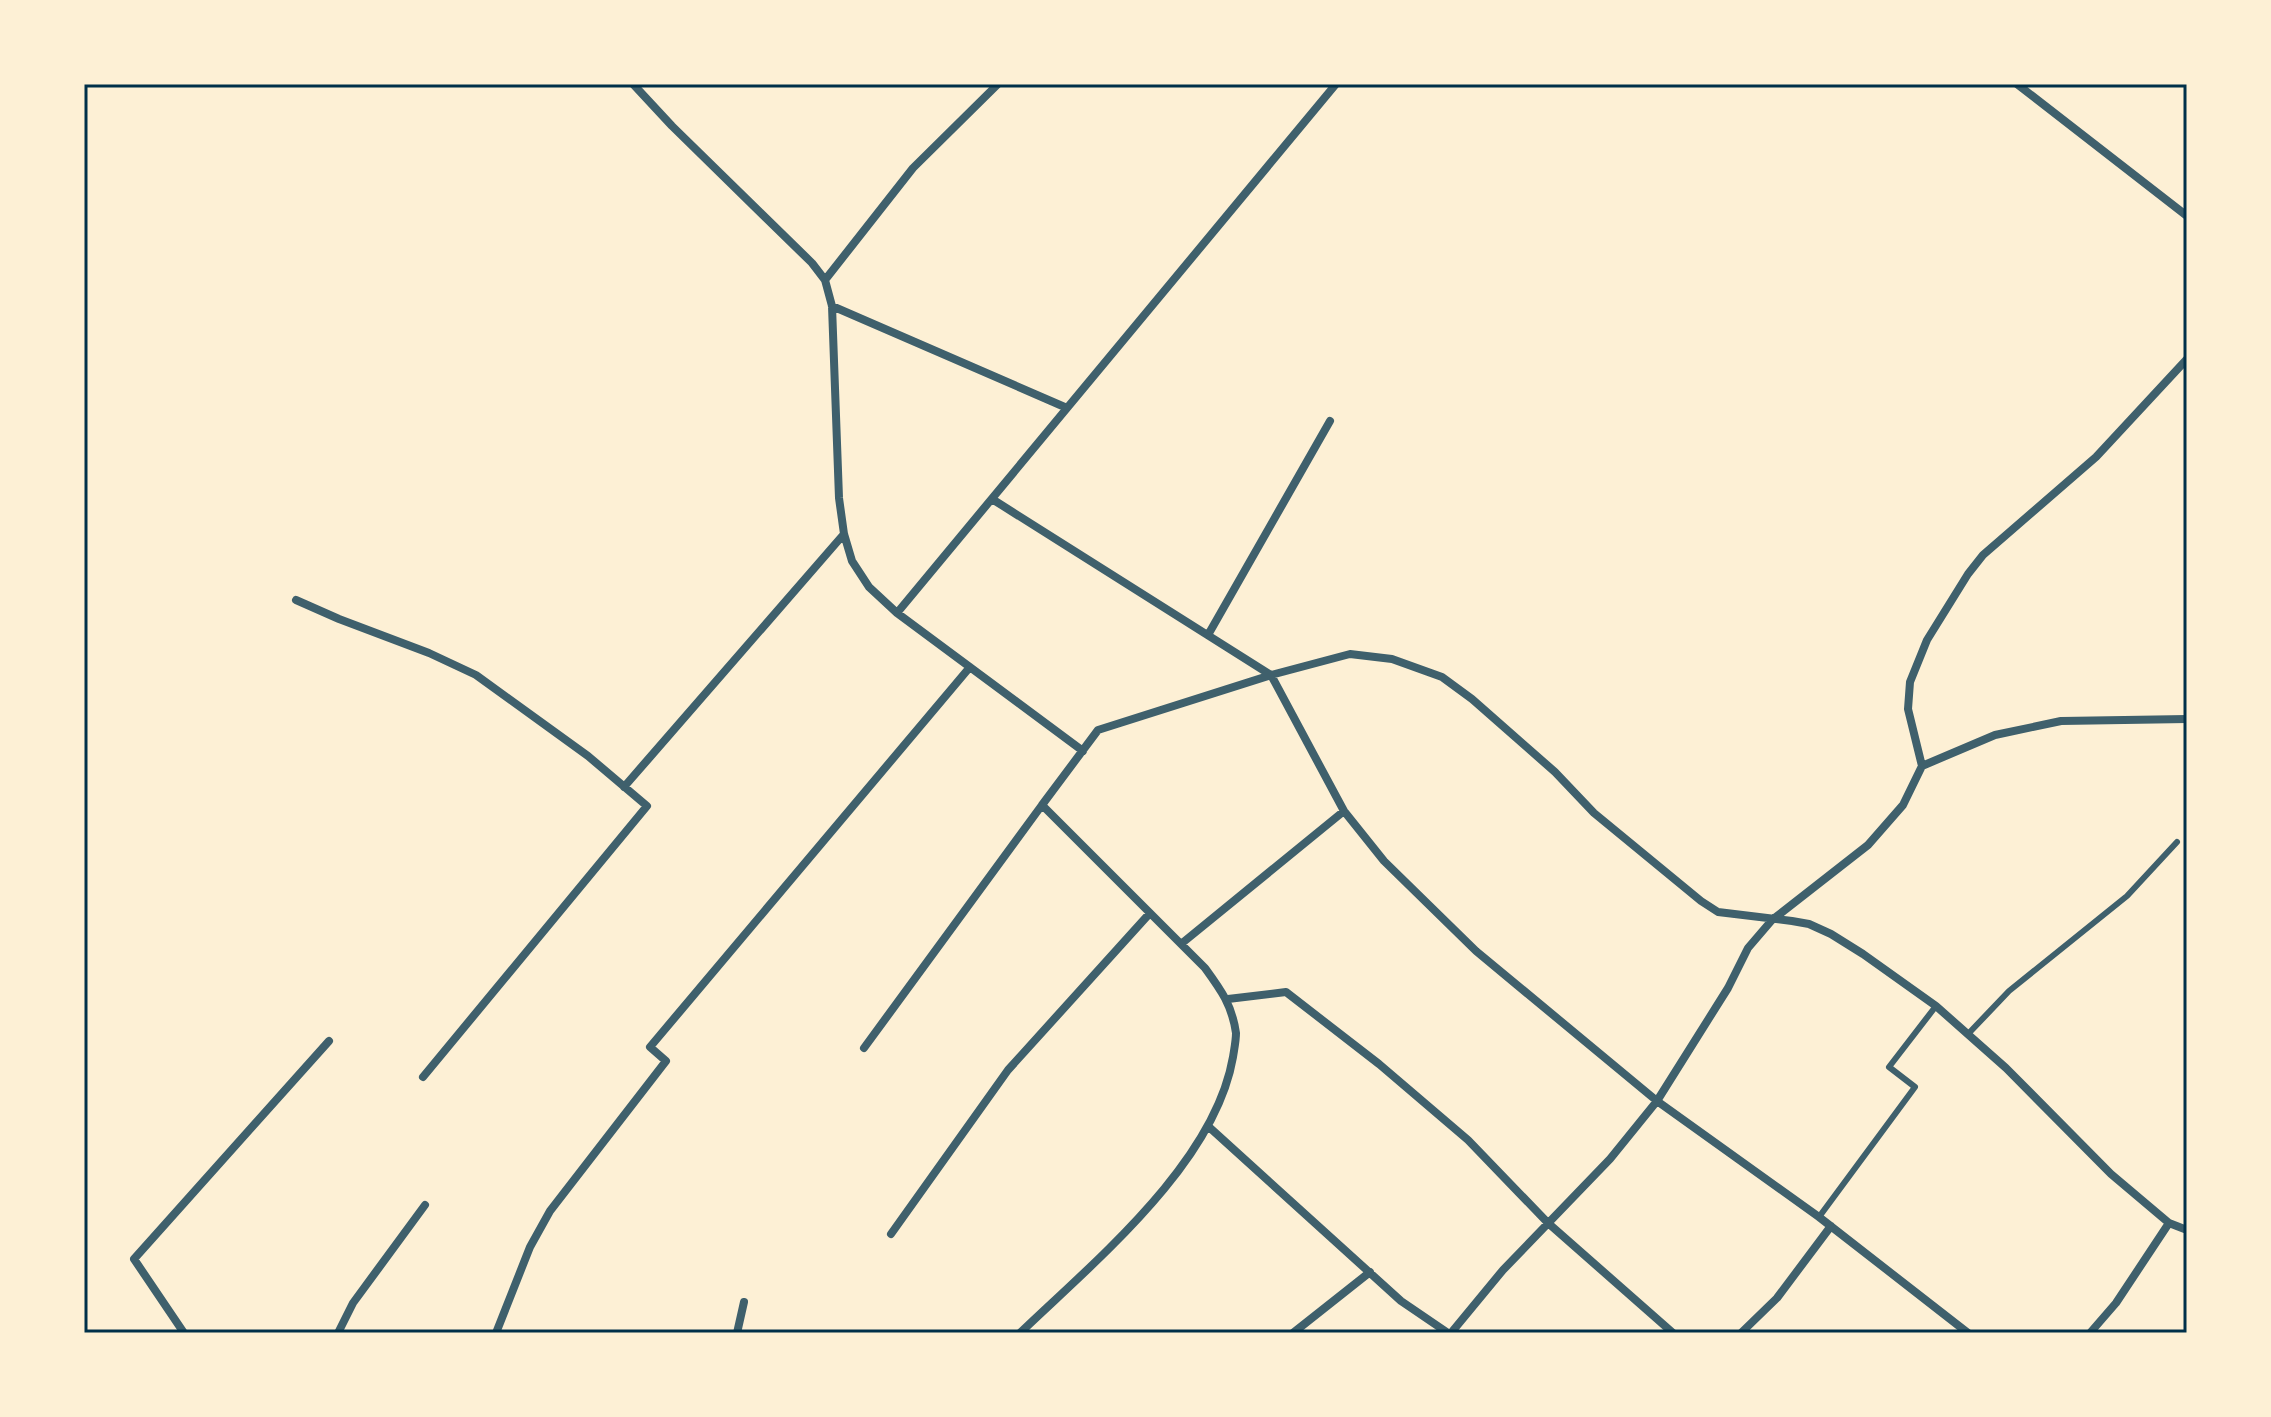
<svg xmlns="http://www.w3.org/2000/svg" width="2271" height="1417" viewBox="0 0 2271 1417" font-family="'Roboto Condensed',sans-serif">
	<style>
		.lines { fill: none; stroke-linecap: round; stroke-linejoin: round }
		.service { stroke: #3f606c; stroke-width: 6 }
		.minor { stroke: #3f606c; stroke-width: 8 }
		.neatline { fill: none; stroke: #003049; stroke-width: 3 }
	</style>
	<rect width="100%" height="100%" fill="#fdf0d5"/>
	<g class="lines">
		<!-- service -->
		<path class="service" d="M1969 1033 2009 991 2127 896 2177 842
			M1819 1217 1915 1087 1889 1067 1936 1006"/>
		<!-- minor -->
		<path class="minor" d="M633 84 672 126 812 263 825 280 832 306 839 498 844 534 852 561 869 587 897 613 1083 751
			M2017 84 2187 216
			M825 280 913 168 998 84
			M832 306 1067 408
			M992 499 1271 675 1344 811 1384 861 1476 951 1657 1101 1819 1217 1968 1333
			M296 600 339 619 429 653 476 675 588 756 647 806 423 1077
			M897 613 1336 84
			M1208 635 1330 421
			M1922 766 1995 735 2061 721 2187 719
			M624 787 844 534
			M1181 944 1344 811
			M1228 999 1286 992 1379 1064 1468 1140 1548 1223 1673 1333
			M864 1048 1042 805
			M1209 1127 1401 1301 1448 1333
			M891 1234 1008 1070 1150 913
			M184 1333 134 1259 329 1041
			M338 1333 353 1303 425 1205
			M496 1333 530 1247 550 1211 666 1061 650 1047 970 667
			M737 1333 744 1302
			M1020 1333C1095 1261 1215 1163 1233 1057 1234 1050 1236 1041 1236 1033 1232 1005 1221 990 1205 968L1042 805 1098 730 1271 675 1350 654 1392 659 1442 677 1472 699 1555 772 1594 813 1701 901 1718 912 1792 921 1809 924 1831 934 1863 954 1936 1006 2006 1068 2111 1174 2169 1223 2187 1230
			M1293 1333 1370 1272
			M1451 1333 1503 1270 1610 1159 1657 1101 1728 988 1748 948 1772 920 1868 845 1903 805 1922 766 1908 709 1910 682 1927 640 1968 574 1983 555 2096 457 2187 359
			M1741 1333 1777 1298 1831 1226
			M2090 1333 2116 1303 2169 1223"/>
	</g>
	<!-- border -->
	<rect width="2271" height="1417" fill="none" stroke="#fdf0d5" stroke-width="172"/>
	<rect x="86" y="86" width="2099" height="1245" class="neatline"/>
</svg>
